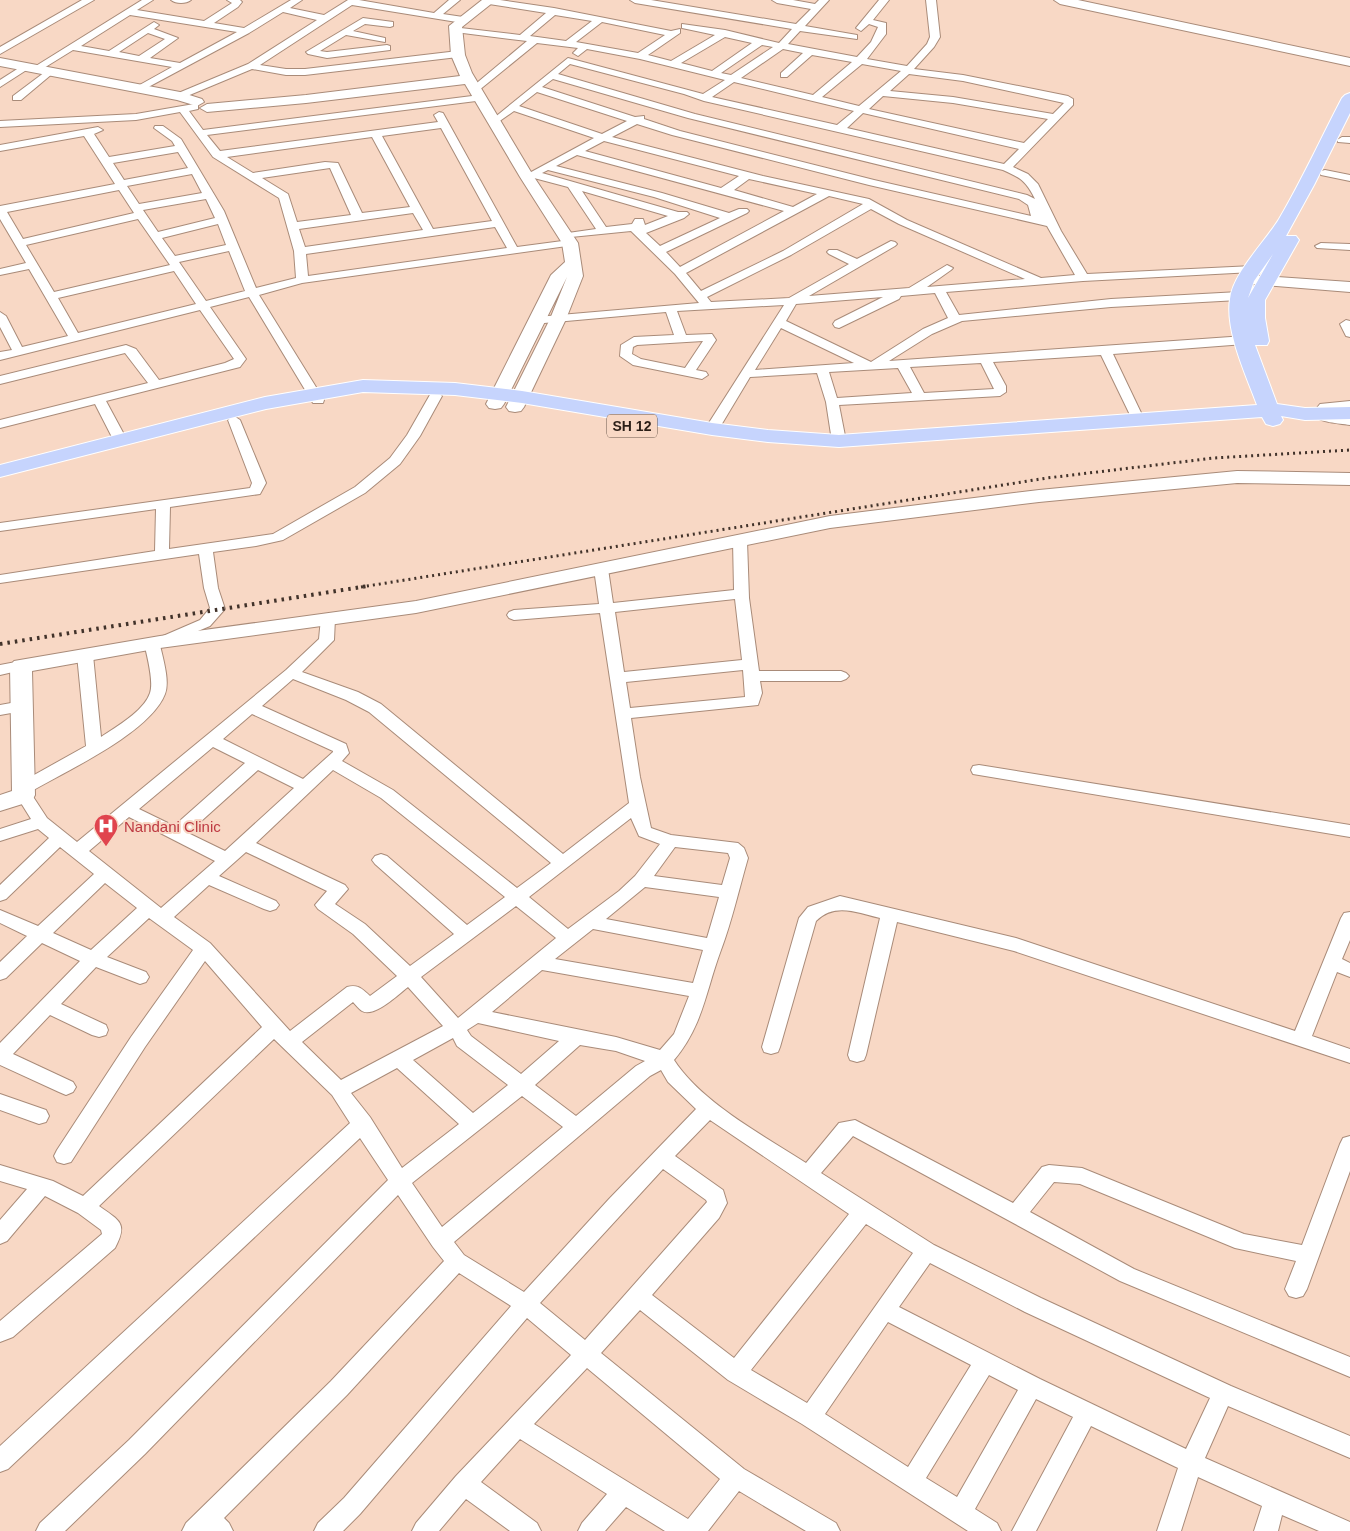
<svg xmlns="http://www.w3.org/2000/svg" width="1350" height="1531" viewBox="0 0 1350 1531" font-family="Helvetica,sans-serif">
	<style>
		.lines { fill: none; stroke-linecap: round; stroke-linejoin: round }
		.street-casing { stroke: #a98b79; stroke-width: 2 }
		.secondary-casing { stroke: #a98b79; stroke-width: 2 }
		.primary-casing { stroke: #fff; stroke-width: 2 }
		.street { fill: #fff; fill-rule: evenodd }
		.secondary { fill: #fff; fill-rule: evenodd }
		.primary { fill: #c6d4fd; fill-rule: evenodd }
		.rail-far1 { stroke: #41322a; stroke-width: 3; stroke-dasharray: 2 4; stroke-linecap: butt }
		.rail { stroke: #41322a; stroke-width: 4; stroke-dasharray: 2.5 5; stroke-linecap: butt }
		.labels { text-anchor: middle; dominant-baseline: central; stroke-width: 4; stroke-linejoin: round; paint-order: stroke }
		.shield { fill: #f8d8c5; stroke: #68564b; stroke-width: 1 }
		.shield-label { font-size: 14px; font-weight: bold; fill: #2a1e17 }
		.health-label { font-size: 15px; fill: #be3a42; stroke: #f8d8c5; text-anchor: start }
	</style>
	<rect width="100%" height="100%" fill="#f8d8c5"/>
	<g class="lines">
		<defs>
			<path id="street" d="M82 0H94L0 54V47Z
				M142 0H153L137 10 204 21 232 3 227 0H240L242 2 238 7 214 23 244 28 291 0H302L290 8 324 15 348 0H359L434 13 449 0H460L443 14 463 17 468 20 463 23 352 5 260 65 286 69H305L458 51 463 54 458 57 305 75H286L252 69 180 99 176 98V94L248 64 317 20 283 12 249 33 139 92 136 91V87L172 67 73 50 39 71 36 72 31 69ZM130 15 237 32 180 63 150 58 178 38 154 29 159 25 154 22 109 51 81 46ZM148 33 165 39 139 56 119 52Z
				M171 0H191C186 4 176 4 171 0Z
				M485 0H500L554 8 671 31 680 29V33L648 55 671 61 715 35 682 28V24L725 30 779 43 792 29 635 3 630 0H651L796 24 811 9 777 3 772 0H793L815 4 819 0H829L805 26 857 35V39L800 31 788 44 857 57 871 42 878 27 869 24 861 31 856 28 879 0H889L873 20 886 23V34L867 59 907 66 927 44 930 37 926 0H936L940 37 934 47 914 69 963 75 1068 96 1073 99V105L1013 167 1028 174 1038 184 1061 231 1087 274 1253 266 1259 269 1253 272 1083 281 946 292 959 315 1111 299 1239 292 1245 296 1239 300 1111 307 962 321 932 334 889 361 1245 336 1251 340 1245 344 1113 354 1144 419 1138 423 1132 419 1101 355 993 362 1006 386V392L1000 396 839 405 846 441 839 445 832 441 826 402 817 373 750 377 717 432H707L705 429 784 305 677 311 686 335 712 334 716 340 696 370 706 372 708 375 702 379 633 365 620 356 621 345 634 337 674 335 666 312 533 324 531 321 537 317 699 303 675 274 631 231 561 238 559 236 561 234 596 229 568 187 534 178 527 180 522 177 594 138 514 111 494 125 489 122 568 58 703 94 725 80 640 59 587 49 578 56 573 53 578 48 537 43 478 91H472V87L527 41 455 32 450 29 452 27 520 35 546 13 489 4 486 3ZM555 15 592 21 566 41 530 36ZM602 22 665 35 638 53 576 42ZM725 37 752 43 712 71 681 63ZM762 45 773 47 731 75 721 73ZM783 49 803 53 781 73V77H787L812 55 852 62 813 95 741 78ZM570 64 684 94 704 101 1003 170C1021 178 1026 181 1035 199L1027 195 695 114 558 74ZM862 64 901 71 859 106 822 97ZM909 74 963 81 1064 103 1053 114 953 97 890 91ZM553 79 688 118 1019 199 1028 205 1031 216 874 180 680 131 644 119V116L635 117 542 87ZM734 82 854 111 837 125 712 97ZM537 92 627 121 602 134 519 106ZM883 96 953 103 1048 119 1024 143 869 109ZM863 113 1019 149 1004 164 847 128ZM637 124 672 135 869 185 1047 226 1075 275 1041 278 907 220 869 199 763 176 612 137ZM604 141 739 176 721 188 585 151ZM577 155 784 211 680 267 666 252 747 213 749 211 747 209H739L729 213 662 193 556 166ZM548 170 654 197 720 218 660 246 646 233 684 218 689 214 687 212H678L542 173ZM749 179 817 194 793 207 734 190ZM582 191 668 216 645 225 643 219H635L632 224 606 227ZM829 196 863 204 783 251 701 291 686 273ZM871 209 899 224 1025 279 927 287 951 270 953 268 947 265 909 288 809 296 895 246 897 244 895 242 891 241 857 259 837 250H829L827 252 829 254 849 264 789 298 711 302 707 297 791 255ZM935 293 948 318 923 329 871 362 786 321 796 304 883 297 835 321 833 324 835 327 839 328 899 299 901 296ZM781 328 854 363 755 370ZM703 341 685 368 641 359 632 354 633 347 637 345ZM981 363 994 389 924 393 910 367ZM898 368 912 393 837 398 829 372Z
				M363 18 393 22V26L390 27 365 24 353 31 385 38V42L346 35 320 51 327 52 387 45 390 46V50L327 58 308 54 306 52Z
				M25 64 28 65V69L0 87V80Z
				M49 69 52 70V74L21 100H13V96Z
				M480 95 485 98 484 100 207 135 220 151 438 122 434 115 439 112 443 113 517 247 570 240 576 243 574 245 302 283 259 295 324 400 323 403H313L249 297 210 307 246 359 240 367 106 401 127 440 125 443H115L95 404 0 428V420L148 383 125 353 0 384V376L126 345 136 349 159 380 225 363 234 359 200 310 0 360V352L12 350 0 327V312L6 316 22 347 68 336 29 269 0 275V269L26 263 0 219V206L115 184 84 136 0 151V145L98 127 103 130 94 134 109 157 175 146 172 141 154 128 155 126H163L181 139 224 211 256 288 296 278 294 251 279 198 213 157 180 112 136 120 0 127V121L136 114 194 104 198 105V109L189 111 203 130ZM441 128 492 221 433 229 382 136ZM372 137 410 207 362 213 338 163 325 162 253 173 227 157ZM178 152 188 168 124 180 113 163ZM330 168 351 215 297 222 288 194 262 178ZM192 174 202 193 139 204 127 186ZM119 190 134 213 23 239 7 212ZM206 199 215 218 158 232 143 210ZM413 213 423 230 305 247 299 229ZM138 219 170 265 54 292 26 245ZM218 224 226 245 175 256 162 238ZM495 227 507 248 308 276 306 254ZM229 251 245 291 206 301 179 262ZM174 271 196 304 78 333 58 298Z
				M1342 137H1350V143L1338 142 1337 140Z
				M1325 170 1350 175V181L1321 175 1320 173 1321 171Z
				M1321 243 1350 244V250L1317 248 1315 246Z
				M1346 320 1350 321V337L1346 336 1340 324Z
				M436 392 442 396 420 436 400 464 365 493 283 540 256 546 213 552 218 588 225 609 210 626 167 644 160 645C163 659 170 681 165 694 150 733 66 771 30 792L47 818 77 842 286 670 319 639 321 618 323 615H333L335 618 334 640 302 672 358 692 381 704 563 854 629 803 600 613 514 620 509 618 507 615 509 612 514 610 599 604 594 569 596 566H606L608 569 613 603 734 590 733 541 735 538H745L747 541 749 598 759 671H841L846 673 849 676 846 679 841 681H760L762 693 758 705 631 718 640 777 651 828 671 835 738 843 744 848 748 858C739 889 732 921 721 950 706 990 703 1026 674 1060 701 1102 764 1136 806 1163L839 1123 855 1120 1013 1203 1042 1167 1049 1165 1082 1168 1244 1234 1302 1245 1340 1144 1343 1138 1350 1136V1171L1307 1289 1303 1296 1296 1298 1289 1296 1285 1289 1296 1261 1235 1248 1080 1184 1054 1182 1030 1212 1134 1269 1350 1357V1377L1120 1281 853 1136 821 1173 934 1245 1041 1298 1231 1386 1350 1436V1458L1228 1406 1205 1458 1350 1522V1531H1319L1282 1515 1278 1531H1254L1262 1506 1198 1477 1181 1531H1157L1178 1468 1091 1426 1036 1531H1012L1073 1417 1036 1399 975 1509 997 1523 1001 1531H968L802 1424 728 1380 640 1310 601 1353 744 1469 836 1523 840 1531H806L739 1491 708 1531H665L626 1507 605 1531H578L582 1523 607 1494 520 1439 481 1482 537 1523 541 1531H510L466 1499 439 1531H412L416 1523 456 1476 571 1355 527 1318 360 1514 343 1531H314L318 1523 344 1498 511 1306 459 1273 347 1395 224 1518 229 1523 233 1531H182L186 1523 331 1381 444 1261 433 1247 398 1195 145 1454 65 1531H36L40 1523 129 1440 388 1180 360 1138 8 1469 0 1472V1446L350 1123 332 1095 274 1039 99 1206C120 1221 128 1223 115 1248L13 1337 0 1342V1321L102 1234 101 1230 78 1213 45 1196 7 1241 0 1244V1220L27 1189 0 1181V1165L53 1181 83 1196 262 1027 205 961 145 1047 71 1162 64 1164 57 1162 54 1156 57 1150 131 1037 193 950 149 918 107 957 146 972 149 977 146 982 140 984 96 967 61 1004 106 1025 108 1030 106 1035 99 1037 92 1035 50 1015 13 1054 73 1082 76 1087 73 1092 66 1095 59 1092 0 1065V1043L80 961 42 943 6 978 0 980V962L27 936 0 923V910L38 926 94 874 60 847 6 899 0 901V885L49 838 38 829 0 841V829L31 819 16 795 18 791 16 788 18 784 86 746 77 655 80 652H90L93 655 101 737C116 727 144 711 150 693 154 682 147 655 144 643L147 640 156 639 200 620 210 608 204 588 199 554 0 583V575L155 551 156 509 0 531V523L250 488 252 483 228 420 234 416 240 420 266 483 260 494 170 507 169 549 273 534 355 487 390 458 407 435 431 393ZM735 599 742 660 624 672 615 612ZM743 670 745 697 630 708 626 682ZM293 679 346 700 369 712 551 863 517 888 393 790 342 761 349 753 346 744 262 706ZM252 714 333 751V752L303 779 223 739ZM213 747 245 763 174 826 139 809ZM258 770 294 788 225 851 188 833ZM333 770 381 798 505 897 467 925 387 856 381 854 375 856 372 860 375 864 454 934 410 966 365 924 335 904 348 889 345 885 256 843ZM129 817 215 861 161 908 89 851ZM631 818 639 836 660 844 635 876 619 891 568 929 529 897ZM675 847 728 853 730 858 722 885 654 876ZM246 852 327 891 315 905 318 909 353 934 397 976 370 996C362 989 358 984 347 987L290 1031 210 943 174 917 209 885 264 909 270 911 276 909 279 905 276 901 219 876ZM105 883 137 908 91 950 53 933ZM645 887 719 897 707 938 606 919ZM516 906 556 938 458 1018 421 977ZM593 929 703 950 693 983 555 959ZM542 970 689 996 674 1034 660 1050 616 1037 492 1012ZM408 987 443 1026 341 1080 302 1042 353 1002C356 1005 359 1009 362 1011 374 1018 399 994 408 987ZM478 1023 559 1041 521 1074 471 1036 467 1030ZM453 1038 457 1046 508 1085 473 1113 413 1060ZM580 1045 616 1051 645 1061 636 1066 576 1116 535 1085ZM397 1068 459 1124 402 1168 370 1117 351 1093ZM661 1070 668 1082 696 1109 609 1199 524 1292 464 1255 454 1242 650 1076ZM522 1096 563 1127 442 1227 412 1183ZM710 1120 849 1214 734 1358 652 1295 719 1218 727 1203 723 1190 675 1156ZM663 1169 706 1200 707 1202 585 1340 540 1303ZM866 1224 913 1253 807 1403 751 1370ZM930 1263 1025 1312 1210 1398 1186 1449 1040 1379 899 1307ZM888 1322 971 1365 908 1467 825 1414ZM587 1368 720 1479 688 1519 534 1424ZM989 1375 1018 1390 957 1497 926 1478Z
				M1350 401V409L1329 411 1327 413 1350 417V425C1338 423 1320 423 1312 414L1320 404Z
				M21 661 26 663 29 666 26 669 0 675V665Z
				M22 701 28 702 30 706 28 710 0 715V705Z
				M979 765 1350 825V837L973 774 971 770 973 766Z
				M840 896 1016 938 1295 1031 1341 918 1344 913 1350 912V940L1342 959 1350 963V977L1337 972 1312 1036 1350 1049V1063L1014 951 897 922 866 1055 864 1060 857 1062 850 1060 848 1055 880 918C858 913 835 902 816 921L780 1047 778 1052 771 1054 764 1052 762 1047 799 918 808 907Z
				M0 1094 46 1110 49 1116 46 1122 39 1124 0 1110Z"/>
			<path id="secondary" d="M482 0H496L462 27 465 55 472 73 534 177 578 243 583 276 566 319 524 407 521 411 515 412 509 411 506 407 550 319 567 277 504 404 501 408 495 409 489 408 486 404 551 275 565 262 562 243 520 177 465 84 306 103 207 112 200 108 207 104 306 95 460 76 451 55 449 26Z
				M1054 0H1078L1350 58V66L1060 4Z
				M0 58 180 92 202 99 204 102 197 106 177 100 0 66Z
				M1247 275 1350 282V292L1241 283 1239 280 1241 277Z
				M1237 471 1350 473V485L1237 483 1039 502 830 528 416 613 160 648 32 671 35 795 32 801 0 811V795L12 791 10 666 14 661 160 636 416 601 830 516 1039 490Z"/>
			<path id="primary" d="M1350 93V113L1314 185 1286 236H1296L1299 240 1265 300V318L1269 341 1267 345H1255L1277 404 1305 408 1350 407V419L1305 420 1281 416 1283 420 1280 424 1273 426 1266 424 1262 417 839 447 768 442 712 435 522 403 455 395 363 392 266 409 0 477V465L265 397 363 380 455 383 522 391 712 423 768 430 839 435 1257 405C1246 375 1225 331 1230 299 1233 273 1265 242 1279 219 1302 180 1321 138 1342 98L1345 95ZM1273 254 1248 298 1254 281Z"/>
		</defs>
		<!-- street casing -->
		<use href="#street" class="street-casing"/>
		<!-- secondary casing -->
		<use href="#secondary" class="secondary-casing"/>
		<!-- primary casing -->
		<use href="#primary" class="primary-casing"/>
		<!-- street -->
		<use href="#street" class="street"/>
		<!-- secondary -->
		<use href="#secondary" class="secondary"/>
		<!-- primary -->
		<use href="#primary" class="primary"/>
		<!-- rail-far1 -->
		<path class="rail-far1" d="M361 587 1047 478 1214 458 1350 450"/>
		<!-- rail -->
		<path class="rail" d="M0 644 368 586"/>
	</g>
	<!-- icons -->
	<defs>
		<symbol id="hospital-pin" viewBox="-11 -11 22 30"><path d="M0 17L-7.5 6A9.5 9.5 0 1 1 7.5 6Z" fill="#e0444e" stroke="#f8d8c5"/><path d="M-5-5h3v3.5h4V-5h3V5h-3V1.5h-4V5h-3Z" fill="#fff"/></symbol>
	</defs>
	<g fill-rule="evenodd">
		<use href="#hospital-pin" x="92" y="812" width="28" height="38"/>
	</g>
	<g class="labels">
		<!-- shield labels -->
		<rect class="shield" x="607" y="414.5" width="50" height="23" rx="4"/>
		<g class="shield-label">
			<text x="632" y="426">SH 12</text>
		</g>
		<!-- health labels -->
		<g class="health-label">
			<text x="124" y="826">Nandani Clinic</text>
		</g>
	</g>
</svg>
